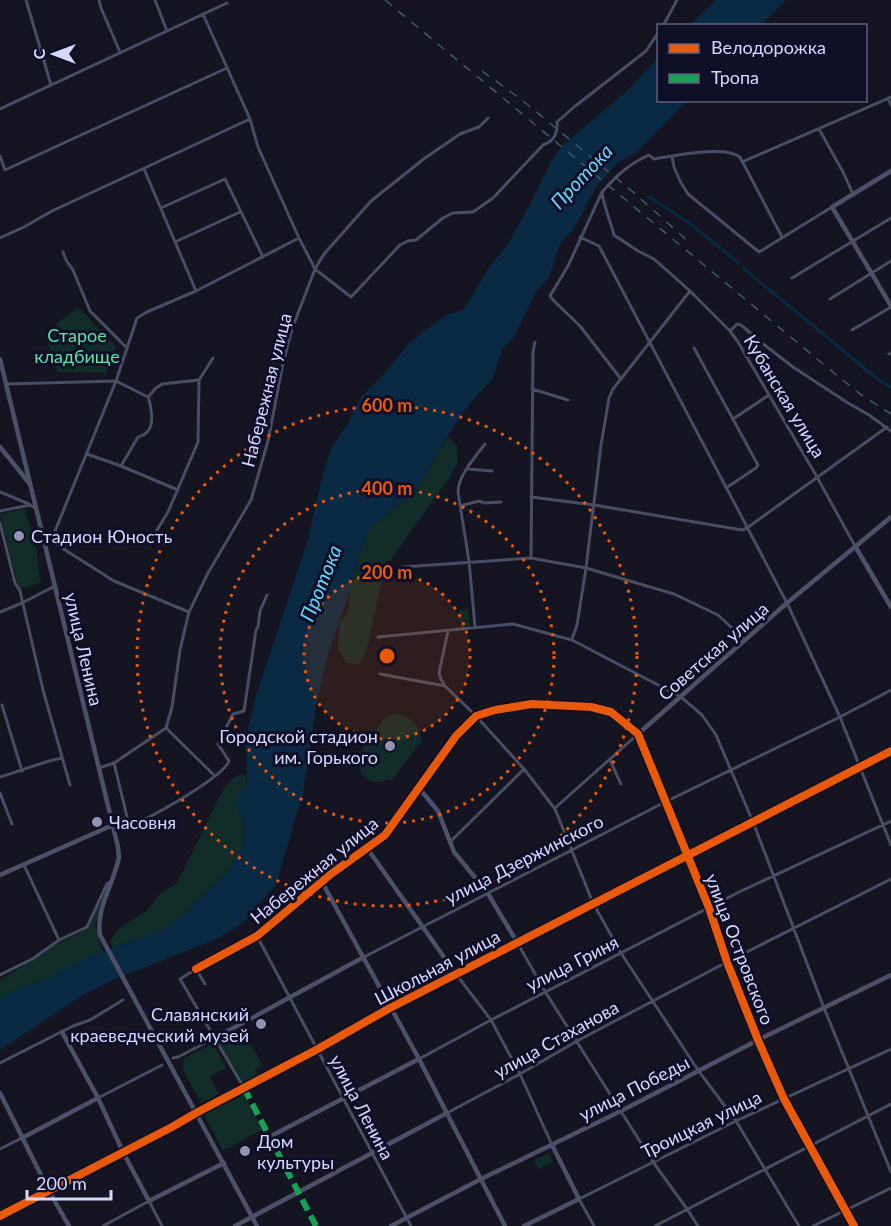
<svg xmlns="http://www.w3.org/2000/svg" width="891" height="1226" viewBox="0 0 891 1226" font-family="Lato,sans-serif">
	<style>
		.green { fill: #122d29 }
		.water { fill: #0a2943 }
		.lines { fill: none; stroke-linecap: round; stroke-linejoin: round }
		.canal { stroke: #0a2943; stroke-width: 3 }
		.street { stroke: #494d62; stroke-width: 3 }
		.secondary { stroke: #4c5068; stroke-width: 4.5 }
		.rail { stroke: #405b66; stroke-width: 1.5; stroke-dasharray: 9 8; stroke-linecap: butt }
		.quiet { stroke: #1a9f57; stroke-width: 6; stroke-dasharray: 12 6; stroke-linecap: butt }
		.cycleway-casing { stroke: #0f0f27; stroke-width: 11 }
		.cycleway { stroke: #e8590c; stroke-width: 8 }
		.ring { fill: none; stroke: #e8590c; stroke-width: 3; stroke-dasharray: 3 6 }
		.poi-dot { fill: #9294b1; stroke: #0f0f27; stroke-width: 2 }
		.labels { text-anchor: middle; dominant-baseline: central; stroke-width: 6; stroke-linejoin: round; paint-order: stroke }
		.park-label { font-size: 18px; fill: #5de3a7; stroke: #0f0f27 }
		.street-label { font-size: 18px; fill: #d5d9ff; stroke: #0f0f27 }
		.poi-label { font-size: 18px; fill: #d5d9ff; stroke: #0f0f27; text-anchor: start }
		.water-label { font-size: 20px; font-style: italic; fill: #63d6ff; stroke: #0f0f27 }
		.centre { fill: #e8590c; stroke: #0f0f27; stroke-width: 3 }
		.ring-label { font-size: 18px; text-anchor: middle; font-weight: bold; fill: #e8590c; stroke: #0f0f27; stroke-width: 6; stroke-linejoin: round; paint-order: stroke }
	</style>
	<rect width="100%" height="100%" fill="#151521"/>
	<!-- green -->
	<path class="green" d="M78 307 116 347 106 373 57 372 44 333Z
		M448 436 457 447 458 462 447 482 435 497 384 570 367 649 359 665 346 662 338 649 340 621 347 614 349 605 350 590 359 553 370 527 389 513 417 488 425 476Z
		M25 509C30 528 39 549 38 568L41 582 19 590 0 514Z
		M468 609 470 626 461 627 459 610Z
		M394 714C409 715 419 724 422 740L391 781 389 779C371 788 352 774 362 755L359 753 386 717Z
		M240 775 246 776 247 786 237 804 245 828 242 847 231 868 182 916 163 930 113 948 110 941C114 936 118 929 123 926 134 917 152 912 156 897L177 883 224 788 233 778Z
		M99 903H101L95 926 103 952 46 979 16 990 0 999V980L60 942 89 928Z
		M243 1029 262 1065 255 1069 258 1076 242 1085 219 1041Z
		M213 1044 226 1068 210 1077 219 1094 201 1103 183 1070 184 1058Z
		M243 1092 262 1130 223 1151 203 1113Z
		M549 1153 553 1162 538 1169 534 1160Z"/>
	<!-- water -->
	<path class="water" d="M716 0H786L761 25H689Z
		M658 58V100L687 101 637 152 617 163 596 187 573 230 561 242 549 278 537 290 514 337 502 349 493 378 467 407 446 438 425 476 417 488 389 513 370 527 359 553 350 590 328 654 316 707 303 793 282 864 277 883 244 922 219 938 113 980 83 995 0 1050V999L16 990 46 979 89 957 163 930 182 916 231 868 242 847 245 828 237 804 240 791 247 786 246 739 254 702 308 540 321 481 331 448 349 422 360 398 384 374 410 342 446 315 463 310 490 266 508 244 528 208 552 160 563 145 627 91Z"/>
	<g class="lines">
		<!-- canal -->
		<path class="canal" d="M649 197 688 222 739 263
			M743 268 880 381 891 387"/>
		<!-- street -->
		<path class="street" d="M26 0 51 85
			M99 0 101 8 120 52
			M155 0 167 31
			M203 14 250 119 258 147 299 238 315 269 351 297 400 245 408 241 416 240 443 218 453 213 473 212 493 198 543 145C554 141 558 134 557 122L574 107 646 51 658 33
			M663 26 677 0
			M888 98 891 105
			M0 109 227 3
			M819 129 843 172 853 194
			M0 156 5 170 227 68
			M672 156 674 167 680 181 688 194 759 252 832 207
			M742 162 891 97
			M144 169 196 291
			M602 192 568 266 550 296 554 301 580 326 621 379
			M161 208 225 179 263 257
			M580 237 599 246 787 603 840 717 891 845
			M782 237 740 157C724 145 674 156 654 159L649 155C629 164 617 175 602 192 604 207 610 220 614 235L638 251 654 259 690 291 730 331 738 342 817 477 855 546
			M0 238 24 227 52 211 250 119
			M175 242 240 212
			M63 252 66 260 73 270 90 311 127 348
			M792 278 891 218
			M830 299 891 261
			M852 330 891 307
			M730 331 737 324 741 325 762 343 793 367 848 403 869 415 891 431
			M694 348 758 465 756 468 726 488
			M889 354 891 353
			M6 384 116 381 148 397 156 388 162 384 199 380
			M532 389 568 400
			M733 419 769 395
			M87 454 121 466 178 490
			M121 466 138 437C142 436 145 435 147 432 155 425 151 405 148 397
			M468 469 492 471
			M0 492 29 504
			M531 497 594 505 742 530 747 528 887 427
			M460 506 479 501 484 503 501 502
			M0 511 30 505 35 508
			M0 523 15 583 20 591 43 690 70 785
			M157 536V530L168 512 198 442 199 380 213 358
			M51 541 114 581 189 612
			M44 542 51 541 116 381 137 318 147 312 196 291 299 238
			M531 558 533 352 535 342
			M403 567 531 558 586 568 674 594 718 615 745 640
			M0 612 22 603 55 586
			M475 627 469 561 458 492C458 476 475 457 485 444
			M448 631 439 673 441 679 445 686 476 716 524 769 555 809 593 903 621 953 698 1070 736 1121 799 1226
			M378 637 513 624 572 640 681 697 702 715 716 735 753 822 824 1008 891 1172
			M572 639 577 625 586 568 601 445 609 398 613 389 690 291
			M380 674 445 686
			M2 705 22 771
			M166 728 215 776
			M610 760 621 784
			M114 763 129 825
			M99 768 114 763 166 728 172 707 180 650 189 612 208 573 251 500 268 441 283 363 292 329 315 269 324 254 371 201 425 158 460 134 479 127 488 118
			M0 777C21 771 41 762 62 758
			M419 788 456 736 476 716 495 710 532 704 591 707 611 712 638 734 555 808
			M0 793 12 824
			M114 831C123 827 132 825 141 821 158 813 223 777 229 761L218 744 233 714 244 711 256 630 258 627 260 611 267 595
			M451 841 524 769
			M24 865 59 940
			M257 936 411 1226
			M517 942 546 993 653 1162 687 1209 698 1226
			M364 957 665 802 840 717 891 690
			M196 969 257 936 322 882
			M456 974 491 1020 520 1074 552 1145
			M0 975 34 958 59 940 87 927 107 884 110 882
			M205 984 196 969 180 979 244 1088
			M173 1058 178 1057 215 1038
			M419 1059 491 1020 739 892 891 821
			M0 1063 73 1026 90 1020 123 1000
			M98 1098 162 1065
			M447 1113 520 1074 577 1041 727 962 891 879
			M0 1149 22 1138
			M103 1226 149 1201 162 1226
			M594 1226 579 1199 736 1121 891 1049
			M655 1226 891 1104
			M813 1226 891 1188"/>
		<!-- secondary -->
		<path class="secondary" d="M891 171 832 207 891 306
			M0 359 118 847 119 858 117 865C111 888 96 910 100 935L257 1226
			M0 447 30 484
			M855 546 891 607
			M367 848 456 974
			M0 875 113 825
			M62 1032 98 1098 123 1152 149 1201 224 1163
			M215 1038 364 957
			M0 1093 49 1191 69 1226
			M269 1137 419 1059
			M22 1138 98 1098
			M0 1216 172 1127 196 1113 316 1050 390 1008 891 751
			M235 1226 447 1113
			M391 1226 481 1179 621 1111 758 1040 891 975
			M505 1226 419 1059 322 882 331 874 385 835 419 788 438 811 454 852 487 892 517 942
			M524 1226 579 1199 552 1145
			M854 1226 784 1099 758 1040 727 962 709 908 638 734 787 603 891 517"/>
		<!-- rail -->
		<path class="rail" d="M385 0 834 373 860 394 891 414
			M482 71 522 100 633 192 690 243"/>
		<!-- quiet -->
		<path class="quiet" d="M244 1088 316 1226"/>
		<defs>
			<path id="cycleway" d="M196 969 257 936 331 874 385 835 456 736 476 716 495 710 532 704 591 707 611 712 638 734 709 908 727 962 758 1040 784 1099 854 1226
				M0 1216 172 1127 196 1113 316 1050 390 1008 891 751"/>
		</defs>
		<!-- cycleway casing -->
		<use href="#cycleway" class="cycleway-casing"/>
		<!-- cycleway -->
		<use href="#cycleway" class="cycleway"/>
	</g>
	<!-- distance rings -->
	<circle cx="387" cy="656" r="83" fill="#e8590c" fill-opacity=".12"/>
	<g class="ring">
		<circle cx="387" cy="656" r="83"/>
		<circle cx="387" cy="656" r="167"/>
		<circle cx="387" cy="656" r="250"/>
	</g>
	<!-- markers -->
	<g class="poi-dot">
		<circle cx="19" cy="536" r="6"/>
		<circle cx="390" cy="746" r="6"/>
		<circle cx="97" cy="822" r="6"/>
		<circle cx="261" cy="1024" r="6"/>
		<circle cx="245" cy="1151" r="6"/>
	</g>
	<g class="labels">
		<!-- park labels -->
		<g class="park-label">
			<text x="77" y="335">Старое<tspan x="77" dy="21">кладбище</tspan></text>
		</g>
		<!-- street labels -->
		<g class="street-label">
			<text transform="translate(266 390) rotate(-76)">Набережная улица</text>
			<text transform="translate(785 396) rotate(59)">Кубанская улица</text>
			<text transform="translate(84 649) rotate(77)">улица Ленина</text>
			<text transform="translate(713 651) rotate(-41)">Советская улица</text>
			<text transform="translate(524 859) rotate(-27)">улица Дзержинского</text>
			<text transform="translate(314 870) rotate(-39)">Набережная улица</text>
			<text transform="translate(740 949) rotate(69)">улица Островского</text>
			<text transform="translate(572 963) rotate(-27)">улица Гриня</text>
			<text transform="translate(437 967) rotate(-28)">Школьная улица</text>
			<text transform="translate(556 1039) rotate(-29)">улица Стаханова</text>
			<text transform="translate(634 1088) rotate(-27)">улица Победы</text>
			<text transform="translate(362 1107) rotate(62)">улица Ленина</text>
			<text transform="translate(701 1124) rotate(-26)">Троицкая улица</text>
		</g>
		<!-- poi labels -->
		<g class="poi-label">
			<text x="31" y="536">Стадион Юность</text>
			<text x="378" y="736" text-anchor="end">Городской cтадион<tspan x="378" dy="21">им. Горького</tspan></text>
			<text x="109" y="822">Часовня</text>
			<text x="249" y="1014" text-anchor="end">Славянский<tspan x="249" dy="21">краеведческий музей</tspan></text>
			<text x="257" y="1141">Дом<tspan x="257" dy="21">культуры</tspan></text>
		</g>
		<!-- water labels -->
		<g class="water-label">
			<text transform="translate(581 176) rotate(-47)">Протока</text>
			<text transform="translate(320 583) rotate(-68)">Протока</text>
		</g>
	</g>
	<circle cx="387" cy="656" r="9" class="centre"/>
	<g class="ring-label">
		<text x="387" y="412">600 m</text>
		<text x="387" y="495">400 m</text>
		<text x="387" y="579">200 m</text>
	</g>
	<!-- legend -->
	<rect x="657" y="24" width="210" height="78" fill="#0f0f27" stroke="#5e607d" stroke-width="1.5"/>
	<rect x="669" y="44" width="30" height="9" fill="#e8590c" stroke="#5e607d" stroke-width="1.5"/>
	<text x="711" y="54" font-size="18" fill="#d5d9ff">Велодорожка</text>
	<rect x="669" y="74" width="30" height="9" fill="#1a9f57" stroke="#5e607d" stroke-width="1.5"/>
	<text x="711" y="84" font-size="18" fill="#d5d9ff">Тропа</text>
	<!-- north arrow -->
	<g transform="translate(54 54) rotate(270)" stroke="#0f0f27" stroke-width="4.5" paint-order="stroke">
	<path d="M0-4.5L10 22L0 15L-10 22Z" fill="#d5d9ff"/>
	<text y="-9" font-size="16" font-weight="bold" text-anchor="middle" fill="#d5d9ff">С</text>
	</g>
	<!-- scale -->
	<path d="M27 1190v9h84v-9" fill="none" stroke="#d5d9ff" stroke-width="3"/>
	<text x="36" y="1190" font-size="18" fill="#d5d9ff" stroke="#0f0f27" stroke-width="4.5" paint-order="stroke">200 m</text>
</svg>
